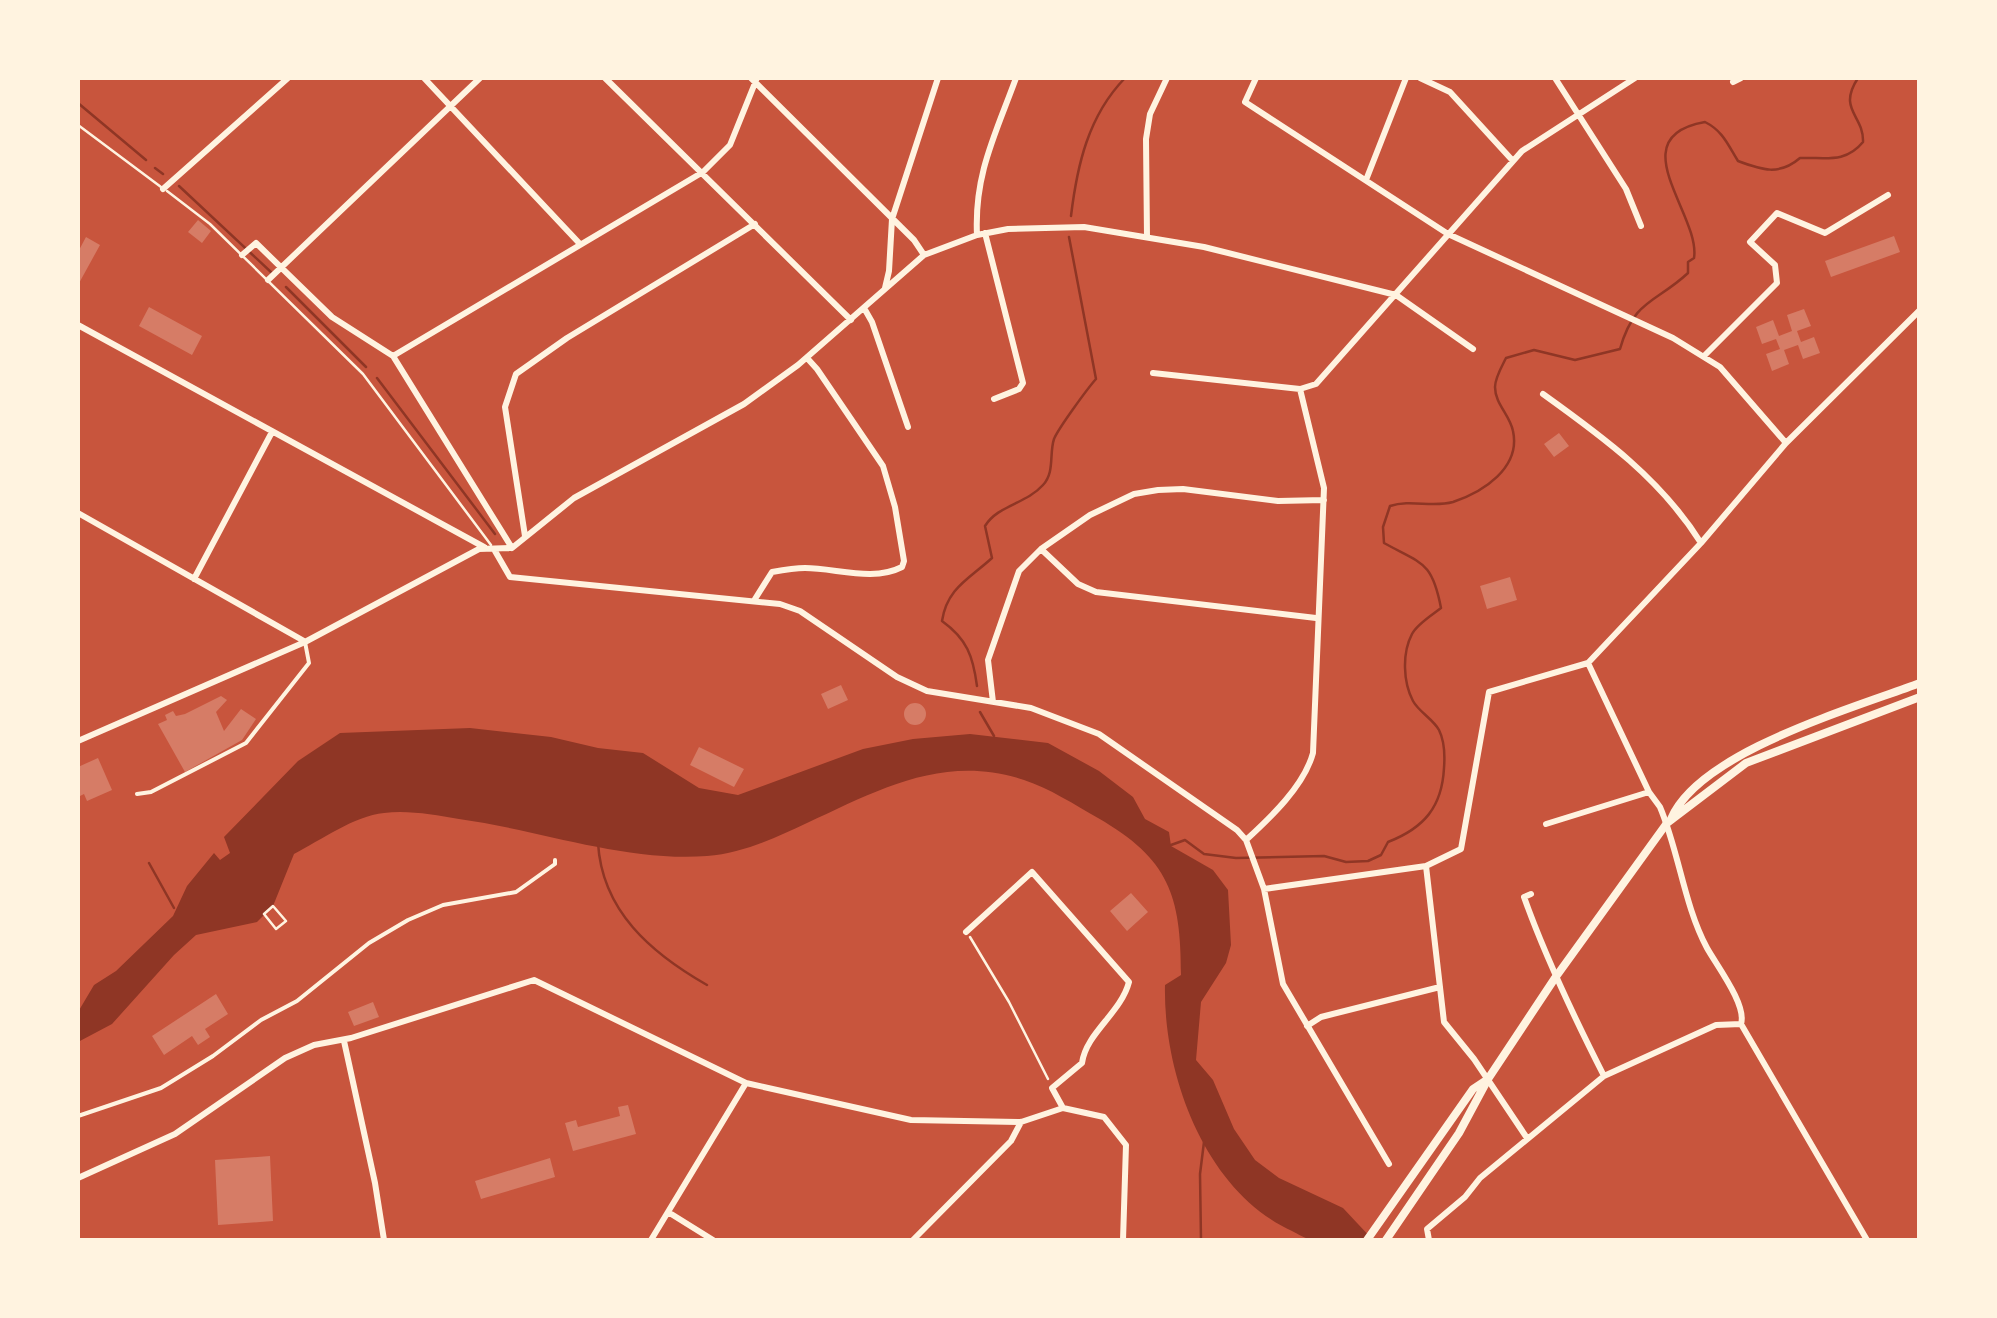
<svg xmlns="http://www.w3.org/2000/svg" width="1997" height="1318" viewBox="0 0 1997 1318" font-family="'Source Sans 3',sans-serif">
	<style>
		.water { fill: #8f3625 }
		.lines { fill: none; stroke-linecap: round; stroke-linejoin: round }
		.stream { stroke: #8f3625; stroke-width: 2.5 }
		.building { fill: #d67c66 }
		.path { stroke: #fff3e0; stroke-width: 2.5 }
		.service { stroke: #fff3e0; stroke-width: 2.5 }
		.pedestrian { stroke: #fff3e0; stroke-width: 4 }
		.minor { stroke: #fff3e0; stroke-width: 6 }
		.tertiary { stroke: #fff3e0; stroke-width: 8 }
	</style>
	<rect width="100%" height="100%" fill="#c8553d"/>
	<!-- water -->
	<path class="water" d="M470 728 551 737 598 748 643 753 699 788 738 795 863 749 913 739 970 734 1048 743 1099 771 1133 797 1145 819 1169 832 1171 846 1213 870 1228 890 1231 945 1226 963 1201 1002 1196 1060 1213 1080 1234 1129 1255 1160 1279 1178 1343 1208 1373 1240C1354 1240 1330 1244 1312 1240 1306 1239 1298 1234 1292 1231 1205 1191 1163 1075 1165 985L1181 975C1181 895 1169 859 1098 818 1075 805 1049 788 1024 780 944 753 878 790 807 823 775 838 743 853 707 856 624 862 540 830 459 819 434 815 409 810 384 813 354 816 321 840 294 854L273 906 257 922 196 935 174 955 112 1024 78 1042V1012L94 985 116 971 173 916 187 886 214 853 220 860 230 853 224 837 298 761 340 733Z"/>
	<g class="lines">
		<!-- stream -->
		<path class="stream" d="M78 103 146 160
			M155 168 163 174
			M179 186 272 273
			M1071 216C1077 166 1088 116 1125 78
			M286 287 366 367
			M377 378 495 534
			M977 686C973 656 967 639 942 621 947 588 969 579 992 558L985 526C998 505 1026 504 1043 485 1055 472 1049 454 1054 439 1058 429 1087 389 1096 379L1069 237
			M980 712 994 736
			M598 843C602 911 651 953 707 985
			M1171 845 1185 840 1204 854 1236 858 1324 856 1346 862 1368 861 1381 855 1388 842C1424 828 1442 807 1444 768 1445 755 1445 742 1439 730 1433 719 1419 712 1413 701 1403 682 1402 653 1412 634 1417 624 1432 615 1441 608 1432 561 1422 564 1384 543L1383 527 1390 506C1411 499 1432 508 1453 502 1483 492 1521 468 1513 431 1510 415 1495 404 1495 387 1495 378 1502 366 1506 358L1534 350 1575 360 1620 349C1634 299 1656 303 1688 273V262L1694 258C1701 215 1619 137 1705 122 1723 131 1728 145 1738 161 1762 170 1779 176 1800 158 1825 157 1845 164 1863 142 1864 115 1837 110 1858 78
			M149 863 174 908
			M1201 1240 1200 1174 1204 1142"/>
	</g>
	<!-- building -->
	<path class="building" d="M198 220 211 231 202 243 188 232Z
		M1894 236 1900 252 1831 277 1825 261Z
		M86 237 100 245 78 285V252Z
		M149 307 202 336 192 355 139 326Z
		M1804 309 1811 326 1797 331 1801 342 1814 337 1820 353 1803 359 1798 345 1784 350 1789 364 1772 371 1766 354 1780 349 1776 339 1762 344 1756 327 1773 320 1779 336 1792 331 1787 315Z
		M1559 433 1569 446 1554 457 1544 444Z
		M1510 577 1517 600 1487 609 1480 586Z
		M841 685 848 700 828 709 821 694Z
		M221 696 227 700 216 712 224 731 241 709 256 719 242 740 185 772 158 724 167 720 165 715 173 711 176 716 185 714Z
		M904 714a11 11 0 1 1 22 0a11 11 0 1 1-22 0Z
		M699 747 744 769 734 787 690 765Z
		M98 758 112 790 87 801 84 794 78 797V767Z
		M1131 893 1148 912 1127 931 1110 911Z
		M216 994 228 1014 205 1029 210 1037 198 1045 192 1036 164 1055 152 1036Z
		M373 1002 379 1017 354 1026 348 1012Z
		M628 1105 636 1134 573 1151 565 1123 576 1120 578 1127 620 1116 618 1107Z
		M270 1156 273 1221 218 1225 215 1160Z
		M550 1158 555 1177 481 1199 475 1181Z"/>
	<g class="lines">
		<!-- path -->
		<path class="path" d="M273 906 286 921 276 929 264 914Z
			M970 937 1009 1002 1048 1079"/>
		<!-- service -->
		<path class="service" d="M78 125 161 187
			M167 191 210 224 363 374 491 545"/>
		<!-- pedestrian -->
		<path class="pedestrian" d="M137 794 151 792 246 743 309 663 305 642
			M78 1116 161 1088 213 1056 261 1020 297 1001 369 943 408 920 443 905 516 892 555 864V860"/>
		<!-- minor -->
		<path class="minor" d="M424 78 580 244
			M605 78 851 320
			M751 78 914 240 924 255
			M1256 78 1245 102 1448 234 1673 338 1720 367 1786 443
			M1420 78 1450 92 1513 161
			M1555 78 1626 189 1641 226
			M1733 82 1741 78
			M1366 180 1406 78
			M163 189 288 78
			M985 233 1023 383 1019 389 994 399
			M977 235C974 174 996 133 1016 78
			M1147 237 1146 139 1150 114 1167 78
			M242 255 256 243 332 317 393 356 512 548
			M268 280 480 78
			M885 288 889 271 892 219 938 78
			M864 308 872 322 908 427
			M78 325 484 547
			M393 356 703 172 730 145 757 78
			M1704 356 1777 283 1775 265 1750 242 1777 213 1825 233 1888 195
			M1153 373 1300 389
			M1543 394C1603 437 1661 479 1701 543
			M78 513 304 641
			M525 536 505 407 516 374 567 338 755 224
			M1041 549 1078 584 1096 592 1316 618
			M495 551 510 577 780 604 800 611 897 677 927 691 1031 708 1099 734 1237 830 1246 840 1264 889 1283 984 1389 1164
			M194 579 272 432
			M755 599 772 572C783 570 794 568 805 568 836 568 873 582 902 567L904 561 895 507 883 466 817 369 807 358
			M1588 663 1649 792 1660 807C1679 852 1684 905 1707 948 1717 966 1747 1005 1741 1024L1867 1240
			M993 702 988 660 1019 571 1041 549 1090 515 1134 494 1158 490 1183 489 1278 501 1324 500
			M78 741 305 642 479 549 512 548 574 498 744 404 798 365 924 255 977 235 1008 229 1084 227 1204 247 1396 295 1473 349
			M1546 824 1649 792
			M1246 840C1271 817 1304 786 1313 753L1324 488 1300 389 1316 384 1522 151 1635 78
			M1264 889 1426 866
			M1531 894 1524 897C1546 959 1574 1017 1604 1076
			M966 932 1032 872 1129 982C1121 1013 1086 1033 1082 1063L1052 1088 1063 1108
			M1307 1026 1321 1017 1440 987
			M344 1041 375 1183 384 1240
			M1527 1138 1474 1059 1444 1022 1426 866 1461 849 1489 692 1588 663 1701 543 1786 443 1920 310
			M78 1178 175 1134 285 1058 314 1045 351 1038 534 980 746 1083 911 1120 1021 1122 1063 1108 1104 1117 1126 1145 1123 1240
			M668 1212 713 1240
			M651 1240 746 1083
			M913 1240 1011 1141 1021 1122
			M1429 1240 1427 1229 1465 1197 1480 1178 1604 1076 1716 1025 1741 1024"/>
		<!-- tertiary -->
		<path class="tertiary" d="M1671 819C1699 752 1854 708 1920 683
			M1367 1240 1473 1089 1488 1079
			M1386 1240 1459 1133 1488 1079 1555 978 1667 823 1746 763 1920 697"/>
	</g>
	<!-- border -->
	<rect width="1997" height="1318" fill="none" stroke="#fff3e0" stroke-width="160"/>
</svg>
